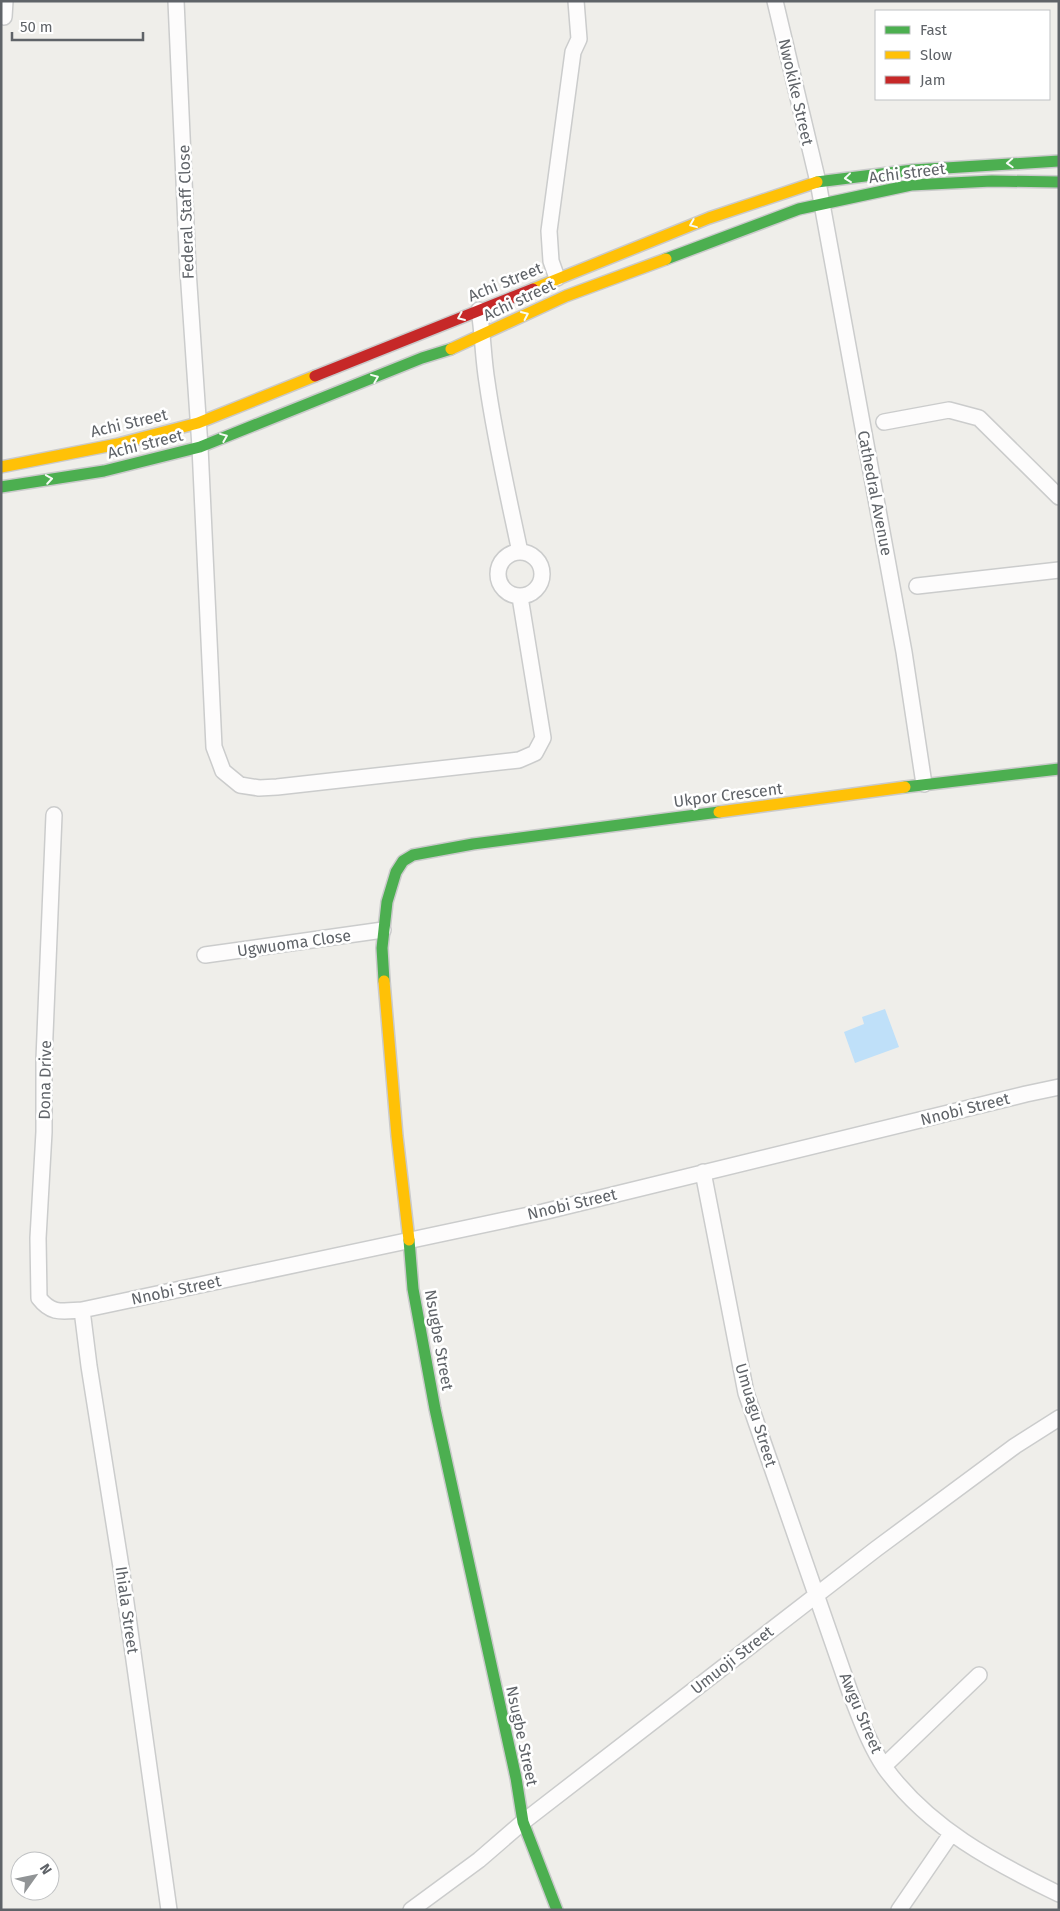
<svg xmlns="http://www.w3.org/2000/svg" width="1060" height="1911" viewBox="0 0 1060 1911" font-family="'Fira Sans',sans-serif">
	<style>
		.water { fill: #bfe0f9 }
		.lines { fill: none; stroke-linecap: round; stroke-linejoin: round }
		.street-casing { stroke: #cbcccc; stroke-width: 18 }
		.fast-casing { stroke: #cacacb; stroke-width: 14 }
		.slow-casing { stroke: #cacacb; stroke-width: 14 }
		.jam-casing { stroke: #cacacb; stroke-width: 14 }
		.street { stroke: #fdfcfc; stroke-width: 15 }
		.fast { stroke: #4caf50; stroke-width: 11 }
		.slow { stroke: #ffc107; stroke-width: 11 }
		.jam { stroke: #c62828; stroke-width: 11 }
		.oneway { stroke: #f6fbf6 }
		.labels { text-anchor: middle; dominant-baseline: central; stroke-width: 5; stroke-linejoin: round; paint-order: stroke }
		.street-label { font-size: 16px; fill: #5f6368; stroke: #fff }
	</style>
	<rect width="100%" height="100%" fill="#efeeea"/>
	<!-- water -->
	<path class="water" d="M885 1009 899 1047 855 1063 844 1032 864 1024 862 1017Z"/>
	<g class="lines">
		<defs>
			<path id="street" d="M176 1 188 270 200 447 214 747 223 771 240 785 259 788 277 787 519 760 535 753 543 738 520 597
				M775 1 818 182 904 652 924 784
				M4 17 5 1
				M557 278 551 261 549 231 573 52 579 39 576 1
				M479 310C483 334 483 358 487 382 495 439 508 495 520 552
				M884 422 949 410 979 418 1059 497
				M498 574a22 22 0 1 1 44 0a22 22 0 1 1-44 0Z
				M917 586 1059 570
				M54 815 44 1059V1132L38 1238 39 1298C52 1315 63 1311 82 1310L543 1212 1026 1094 1059 1087
				M205 955 383 930
				M703 1172 746 1393 851 1695C861 1720 870 1746 885 1768 929 1828 993 1862 1059 1894
				M82 1310 89 1366 121 1567 169 1910
				M884 1766 979 1675
				M411 1910 479 1860 523 1822 876 1549 1015 1446 1059 1418
				M899 1910 951 1834"/>
			<path id="fast" d="M817 182 913 170 1059 161
				M666 259 799 209 911 185 992 181 1059 182
				M1 487 104 471 200 447 422 358 451 349
				M905 787 1059 769
				M384 981 382 948 387 902 396 872 403 861 413 855 473 844 719 812
				M409 1240 413 1289 435 1409 516 1778 523 1822 557 1910"/>
			<path id="slow" d="M533 289 709 218 817 182
				M451 349 566 296 666 259
				M1 467 118 444 198 423 315 376
				M719 812 905 787
				M384 981 397 1136 409 1240"/>
			<path id="jam" d="M315 376 533 289"/>
		</defs>
		<!-- street casing -->
		<use href="#street" class="street-casing"/>
		<!-- fast casing -->
		<use href="#fast" class="fast-casing"/>
		<!-- slow casing -->
		<use href="#slow" class="slow-casing"/>
		<!-- jam casing -->
		<use href="#jam" class="jam-casing"/>
		<!-- street -->
		<use href="#street" class="street"/>
		<!-- fast -->
		<use href="#fast" class="fast"/>
		<!-- slow -->
		<use href="#slow" class="slow"/>
		<!-- jam -->
		<use href="#jam" class="jam"/>
	</g>
	<!-- one-way arrows -->
	<defs><path id="oneway-chevron" d="M-2-3.5L2.5 0L-2 3.5" fill="none" stroke-width="1.6" stroke-linecap="round" stroke-linejoin="round" transform="scale(1.25)"/></defs>
	<g class="oneway">
		<use href="#oneway-chevron" transform="translate(1010 163) rotate(177)"/>
		<use href="#oneway-chevron" transform="translate(848 178) rotate(174)"/>
		<use href="#oneway-chevron" transform="translate(693 224) rotate(158)"/>
		<use href="#oneway-chevron" transform="translate(525 315) rotate(-25)"/>
		<use href="#oneway-chevron" transform="translate(461 317) rotate(157)"/>
		<use href="#oneway-chevron" transform="translate(375 378) rotate(-22)"/>
		<use href="#oneway-chevron" transform="translate(224 437) rotate(-22)"/>
		<use href="#oneway-chevron" transform="translate(49 479) rotate(-9)"/>
	</g>
	<g class="labels">
		<!-- street labels -->
		<g class="street-label">
			<text transform="translate(796 92) rotate(77)">Nwokike Street</text>
			<text transform="translate(907 173) rotate(-7)">Achi street</text>
			<text transform="translate(186 212) rotate(-92)">Federal Staff Close</text>
			<text transform="translate(505 282) rotate(-22)">Achi Street</text>
			<text transform="translate(519 300) rotate(-25)">Achi street</text>
			<text transform="translate(129 423) rotate(-13)">Achi Street</text>
			<text transform="translate(145 444) rotate(-14)">Achi street</text>
			<text transform="translate(875 493) rotate(79)">Cathedral Avenue</text>
			<text transform="translate(728 795) rotate(-7)">Ukpor Crescent</text>
			<text transform="translate(294 943) rotate(-8)">Ugwuoma Close</text>
			<text transform="translate(45 1080) rotate(-89)">Dona Drive</text>
			<text transform="translate(965 1109) rotate(-14)">Nnobi Street</text>
			<text transform="translate(572 1204) rotate(-13)">Nnobi Street</text>
			<text transform="translate(176 1290) rotate(-12)">Nnobi Street</text>
			<text transform="translate(439 1340) rotate(80)">Nsugbe Street</text>
			<text transform="translate(756 1415) rotate(73)">Umuagu Street</text>
			<text transform="translate(127 1610) rotate(82)">Ihiala Street</text>
			<text transform="translate(732 1660) rotate(-38)">Umuoji Street</text>
			<text transform="translate(861 1713) rotate(67)">Awgu Street</text>
			<text transform="translate(522 1736) rotate(78)">Nsugbe Street</text>
		</g>
	</g>
	<!-- border -->
	<rect width="1060" height="1911" fill="none" stroke="#5f6368" stroke-width="5"/>
	<!-- legend -->
	<rect x="875" y="10" width="175" height="90" fill="#ffffff" stroke="#bfc1c3"/>
	<rect x="885" y="26" width="25" height="8" fill="#4caf50" stroke="#bfc1c3"/>
	<text x="920" y="35" font-size="15" fill="#5f6368">Fast</text>
	<rect x="885" y="51" width="25" height="8" fill="#ffc107" stroke="#bfc1c3"/>
	<text x="920" y="60" font-size="15" fill="#5f6368">Slow</text>
	<rect x="885" y="76" width="25" height="8" fill="#c62828" stroke="#bfc1c3"/>
	<text x="920" y="85" font-size="15" fill="#5f6368">Jam</text>
	<!-- north arrow -->
	<g transform="translate(35 1876) rotate(57)"><circle r="24" fill="#ffffff" stroke="#bfc1c3"/>
	<path d="M0-4L9 19L0 12L-9 19Z" fill="#919496"/>
	<text y="-8" font-size="14" font-weight="bold" text-anchor="middle" fill="#5f6368">N</text>
	</g>
	<!-- scale -->
	<path d="M12 32v8h131v-8" fill="none" stroke="#5f6368" stroke-width="2.5"/>
	<text x="20" y="32" font-size="15" fill="#5f6368" stroke="#ffffff" stroke-width="4" paint-order="stroke">50 m</text>
</svg>
